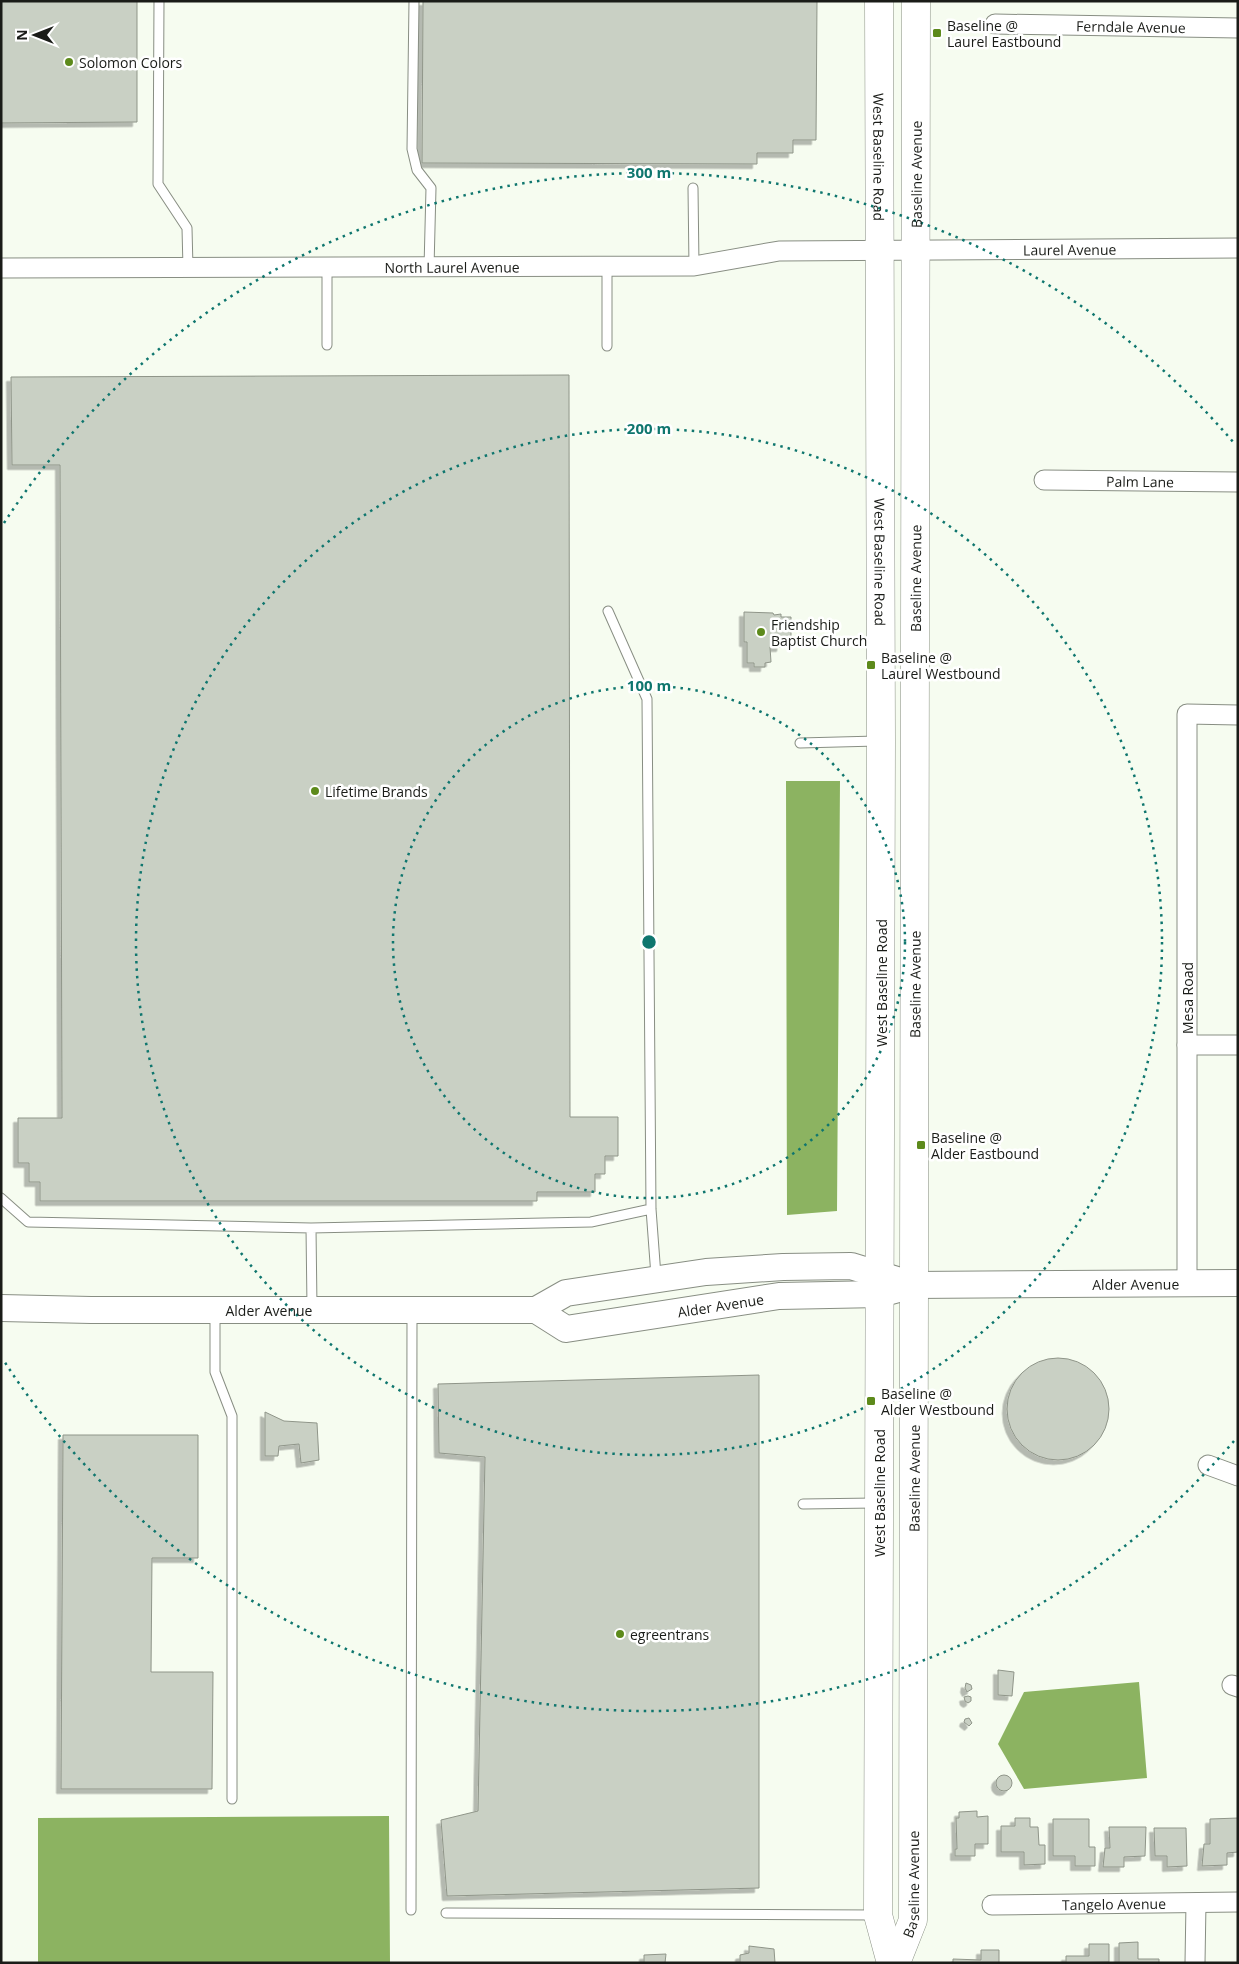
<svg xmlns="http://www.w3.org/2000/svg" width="1239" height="1964" viewBox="0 0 1239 1964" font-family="'Open Sans',sans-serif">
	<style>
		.water { fill: #8cb361 }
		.building { fill: #c9d0c4; stroke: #8f9589; filter: url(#shadow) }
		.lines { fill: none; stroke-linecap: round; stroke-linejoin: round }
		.lane-casing { stroke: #888e83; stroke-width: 11 }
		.street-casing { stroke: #888e83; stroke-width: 21 }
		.secondary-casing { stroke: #888e83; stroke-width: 28 }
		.primary-casing { stroke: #888e83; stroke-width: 29 }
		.lane { stroke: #fff; stroke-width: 9 }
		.street { stroke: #fff; stroke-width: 19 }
		.secondary { stroke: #fff; stroke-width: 26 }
		.primary { stroke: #fff; stroke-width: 28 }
		.ring { fill: none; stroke: #0f766e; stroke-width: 2.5; stroke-dasharray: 2.5 5 }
		.poi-dot { fill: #5d8a1b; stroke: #fff; stroke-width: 2 }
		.labels { text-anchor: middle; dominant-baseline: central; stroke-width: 5; stroke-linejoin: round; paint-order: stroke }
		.poi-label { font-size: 14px; fill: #1a1c18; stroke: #fff; text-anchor: start }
		.street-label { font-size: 14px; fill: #1a1c18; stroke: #fff }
		.centre { fill: #0f766e; stroke: #fff; stroke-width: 2.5 }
		.ring-label { font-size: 15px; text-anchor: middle; font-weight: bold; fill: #0f766e; stroke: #fff; stroke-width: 5; stroke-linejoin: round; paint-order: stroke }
	</style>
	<defs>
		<filter id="shadow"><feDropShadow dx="-4.5" dy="4.5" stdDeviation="0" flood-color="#0004"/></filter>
	</defs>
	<rect width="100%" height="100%" fill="#f6fcf0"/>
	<!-- water -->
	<path class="water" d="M786 781H840L837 1211 787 1215Z
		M1139 1682 1147 1778 1024 1789 998 1744 1024 1692Z
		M389 1816 390 1963H38V1818Z"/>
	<!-- building -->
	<path class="building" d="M1 1H137V122L1 123Z
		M423 1H817L816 140H793V153H757V164L422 163Z
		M569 375 570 1117H618V1156H605V1174H595V1192H537V1201H40V1182H29V1163H18V1118H62L60 465H12L11 377Z
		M744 612 773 613 774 615 781 614V617H791V638H777L782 639 781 647H770L771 662 765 663V667H754V663H747V642H744Z
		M1007 1409a51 51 0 1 1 102 0a51 51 0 1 1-102 0Z
		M759 1375V1888L447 1896 441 1820 478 1811 485 1457 439 1453 438 1384Z
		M265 1412 284 1421 317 1423 319 1460 301 1463 299 1444 279 1446 278 1456H265Z
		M63 1435H198V1558H152L151 1672H213L212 1789H61Z
		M998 1670 1014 1672 1012 1696 998 1695Z
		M966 1683 971 1685 972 1689 967 1692 965 1688Z
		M968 1696 971 1697V1701L968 1703 965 1701 964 1697Z
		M969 1718 972 1723 969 1726 964 1722 965 1719Z
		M996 1783a8 8 0 1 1 16 0a8 8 0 1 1-16 0Z
		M977 1811V1817L988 1816V1844H975V1856H955V1849H957L956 1818H959V1812Z
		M1015 1818H1030V1827H1038L1039 1845H1045V1864L1024 1865V1852H1001V1826H1015Z
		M1238 1818V1852L1227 1853V1865L1202 1866 1204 1844H1210V1819Z
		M1053 1819H1089V1847H1095V1866H1075V1856H1053Z
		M1109 1827H1146L1145 1856 1124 1857V1867H1103L1105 1848H1110Z
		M1154 1828H1186L1187 1866 1167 1867V1856H1155Z
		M1138 1942V1959H1159V1963H1119V1943Z
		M1089 1944H1109V1962L1066 1963V1956H1089Z
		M749 1946 774 1949 775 1963H740V1955L749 1953Z
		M981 1950H999V1963H947L953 1962V1959L981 1960Z
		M666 1954 665 1963H644V1955Z"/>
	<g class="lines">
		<defs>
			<path id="lane" d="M159 1 158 184 187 228 188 268
				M414 1 412 149 417 170 431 188 429 268
				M693 188 694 266
				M327 268V345
				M607 346V266
				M608 611 647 699 651 1209 656 1276
				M800 743 877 741
				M1 1198 28 1222 311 1228 591 1222 651 1209
				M311 1228 312 1307
				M215 1313V1372L232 1416V1799
				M803 1504 875 1503
				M411 1910 412 1313
				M446 1913 876 1915"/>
			<g id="street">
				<path id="s1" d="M995 24 1238 28"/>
				<path id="s2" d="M1 268 694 266 779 251 1238 248"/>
				<path id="s3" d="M1044 480 1238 482"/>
				<path d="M1187 1045H1238"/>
				<path d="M1187 1283V714L1238 715"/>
				<path d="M1208 1465 1238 1476"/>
				<path d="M1232 1685 1238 1687"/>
				<path id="s4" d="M992 1905 1238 1902"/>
				<path d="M1195 1963 1196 1903"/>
			</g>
			<g id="secondary">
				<path id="s5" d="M1 1308 91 1310H536L566 1293 706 1272 783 1267 851 1266 913 1285"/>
				<path id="s6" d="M536 1310 566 1329 779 1296 880 1294 913 1285 1238 1283"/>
			</g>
			<g id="primary">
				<path id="s7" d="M879 1 881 741 878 1915 891 1963"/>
				<path id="s8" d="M896 1963 913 1920 916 1"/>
			</g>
		</defs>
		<!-- lane casing -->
		<use href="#lane" class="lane-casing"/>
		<!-- street casing -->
		<use href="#street" class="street-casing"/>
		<!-- secondary casing -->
		<use href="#secondary" class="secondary-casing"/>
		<!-- primary casing -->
		<use href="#primary" class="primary-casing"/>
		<!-- lane -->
		<use href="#lane" class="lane"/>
		<!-- street -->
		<use href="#street" class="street"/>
		<!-- secondary -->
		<use href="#secondary" class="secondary"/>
		<!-- primary -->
		<use href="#primary" class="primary"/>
	</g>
	<!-- distance rings -->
	<g class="ring">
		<circle cx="649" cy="942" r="256"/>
		<circle cx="649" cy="942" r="513"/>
		<path d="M1234 1441A769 769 0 0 1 4 1361M4 523A769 769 0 0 1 1234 443"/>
	</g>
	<!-- markers -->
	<g class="poi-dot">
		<rect x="932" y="28" width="10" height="10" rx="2.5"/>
		<circle cx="69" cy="62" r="5"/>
		<circle cx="761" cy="632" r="5"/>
		<rect x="866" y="660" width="10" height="10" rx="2.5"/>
		<circle cx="315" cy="791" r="5"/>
		<rect x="916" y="1140" width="10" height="10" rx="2.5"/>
		<rect x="866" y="1396" width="10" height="10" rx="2.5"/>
		<circle cx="620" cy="1634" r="5"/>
	</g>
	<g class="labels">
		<!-- poi labels -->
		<g class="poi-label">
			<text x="947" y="25">Baseline @<tspan x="947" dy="16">Laurel Eastbound</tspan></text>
			<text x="79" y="62">Solomon Colors</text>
			<text x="771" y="624">Friendship<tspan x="771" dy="16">Baptist Church</tspan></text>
			<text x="881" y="657">Baseline @<tspan x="881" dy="16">Laurel Westbound</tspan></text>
			<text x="325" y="791">Lifetime Brands</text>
			<text x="931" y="1137">Baseline @<tspan x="931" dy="16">Alder Eastbound</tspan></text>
			<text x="881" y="1393">Baseline @<tspan x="881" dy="16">Alder Westbound</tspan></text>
			<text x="630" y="1634">egreentrans</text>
		</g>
		<!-- street labels -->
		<g class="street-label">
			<text stroke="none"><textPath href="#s1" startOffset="136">Ferndale Avenue</textPath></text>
			<text stroke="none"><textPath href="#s7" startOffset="156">West Baseline Road</textPath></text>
			<text stroke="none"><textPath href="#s8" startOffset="1792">Baseline Avenue</textPath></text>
			<text stroke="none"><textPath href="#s2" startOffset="1070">Laurel Avenue</textPath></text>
			<text stroke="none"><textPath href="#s2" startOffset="451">North Laurel Avenue</textPath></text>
			<text stroke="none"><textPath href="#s3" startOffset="96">Palm Lane</textPath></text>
			<text stroke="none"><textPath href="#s7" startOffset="561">West Baseline Road</textPath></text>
			<text stroke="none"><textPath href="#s8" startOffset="1388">Baseline Avenue</textPath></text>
			<text transform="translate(881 983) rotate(-90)">West Baseline Road</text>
			<text stroke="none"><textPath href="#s8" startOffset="982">Baseline Avenue</textPath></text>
			<text transform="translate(1187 998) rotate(-90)">Mesa Road</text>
			<text stroke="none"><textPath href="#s6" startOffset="609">Alder Avenue</textPath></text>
			<text stroke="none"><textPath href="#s6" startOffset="192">Alder Avenue</textPath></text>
			<text stroke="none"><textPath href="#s5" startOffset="268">Alder Avenue</textPath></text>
			<text stroke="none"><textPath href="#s8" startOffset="488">Baseline Avenue</textPath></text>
			<text transform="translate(879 1493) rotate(-90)">West Baseline Road</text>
			<text stroke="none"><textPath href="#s8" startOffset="82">Baseline Avenue</textPath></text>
			<text stroke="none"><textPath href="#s4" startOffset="122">Tangelo Avenue</textPath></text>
		</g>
	</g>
	<circle cx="649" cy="942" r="8" class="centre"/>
	<g class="ring-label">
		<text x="649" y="178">300 m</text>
		<text x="649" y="434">200 m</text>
		<text x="649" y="691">100 m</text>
	</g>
	<!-- border -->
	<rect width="1239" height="1964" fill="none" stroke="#1a1c18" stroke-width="5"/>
	<!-- north arrow -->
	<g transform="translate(35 35) rotate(270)" stroke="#ffffff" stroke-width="4" paint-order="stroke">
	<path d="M0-4L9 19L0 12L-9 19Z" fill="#1a1c18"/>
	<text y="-8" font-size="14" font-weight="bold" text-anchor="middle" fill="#1a1c18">N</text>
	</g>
</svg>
